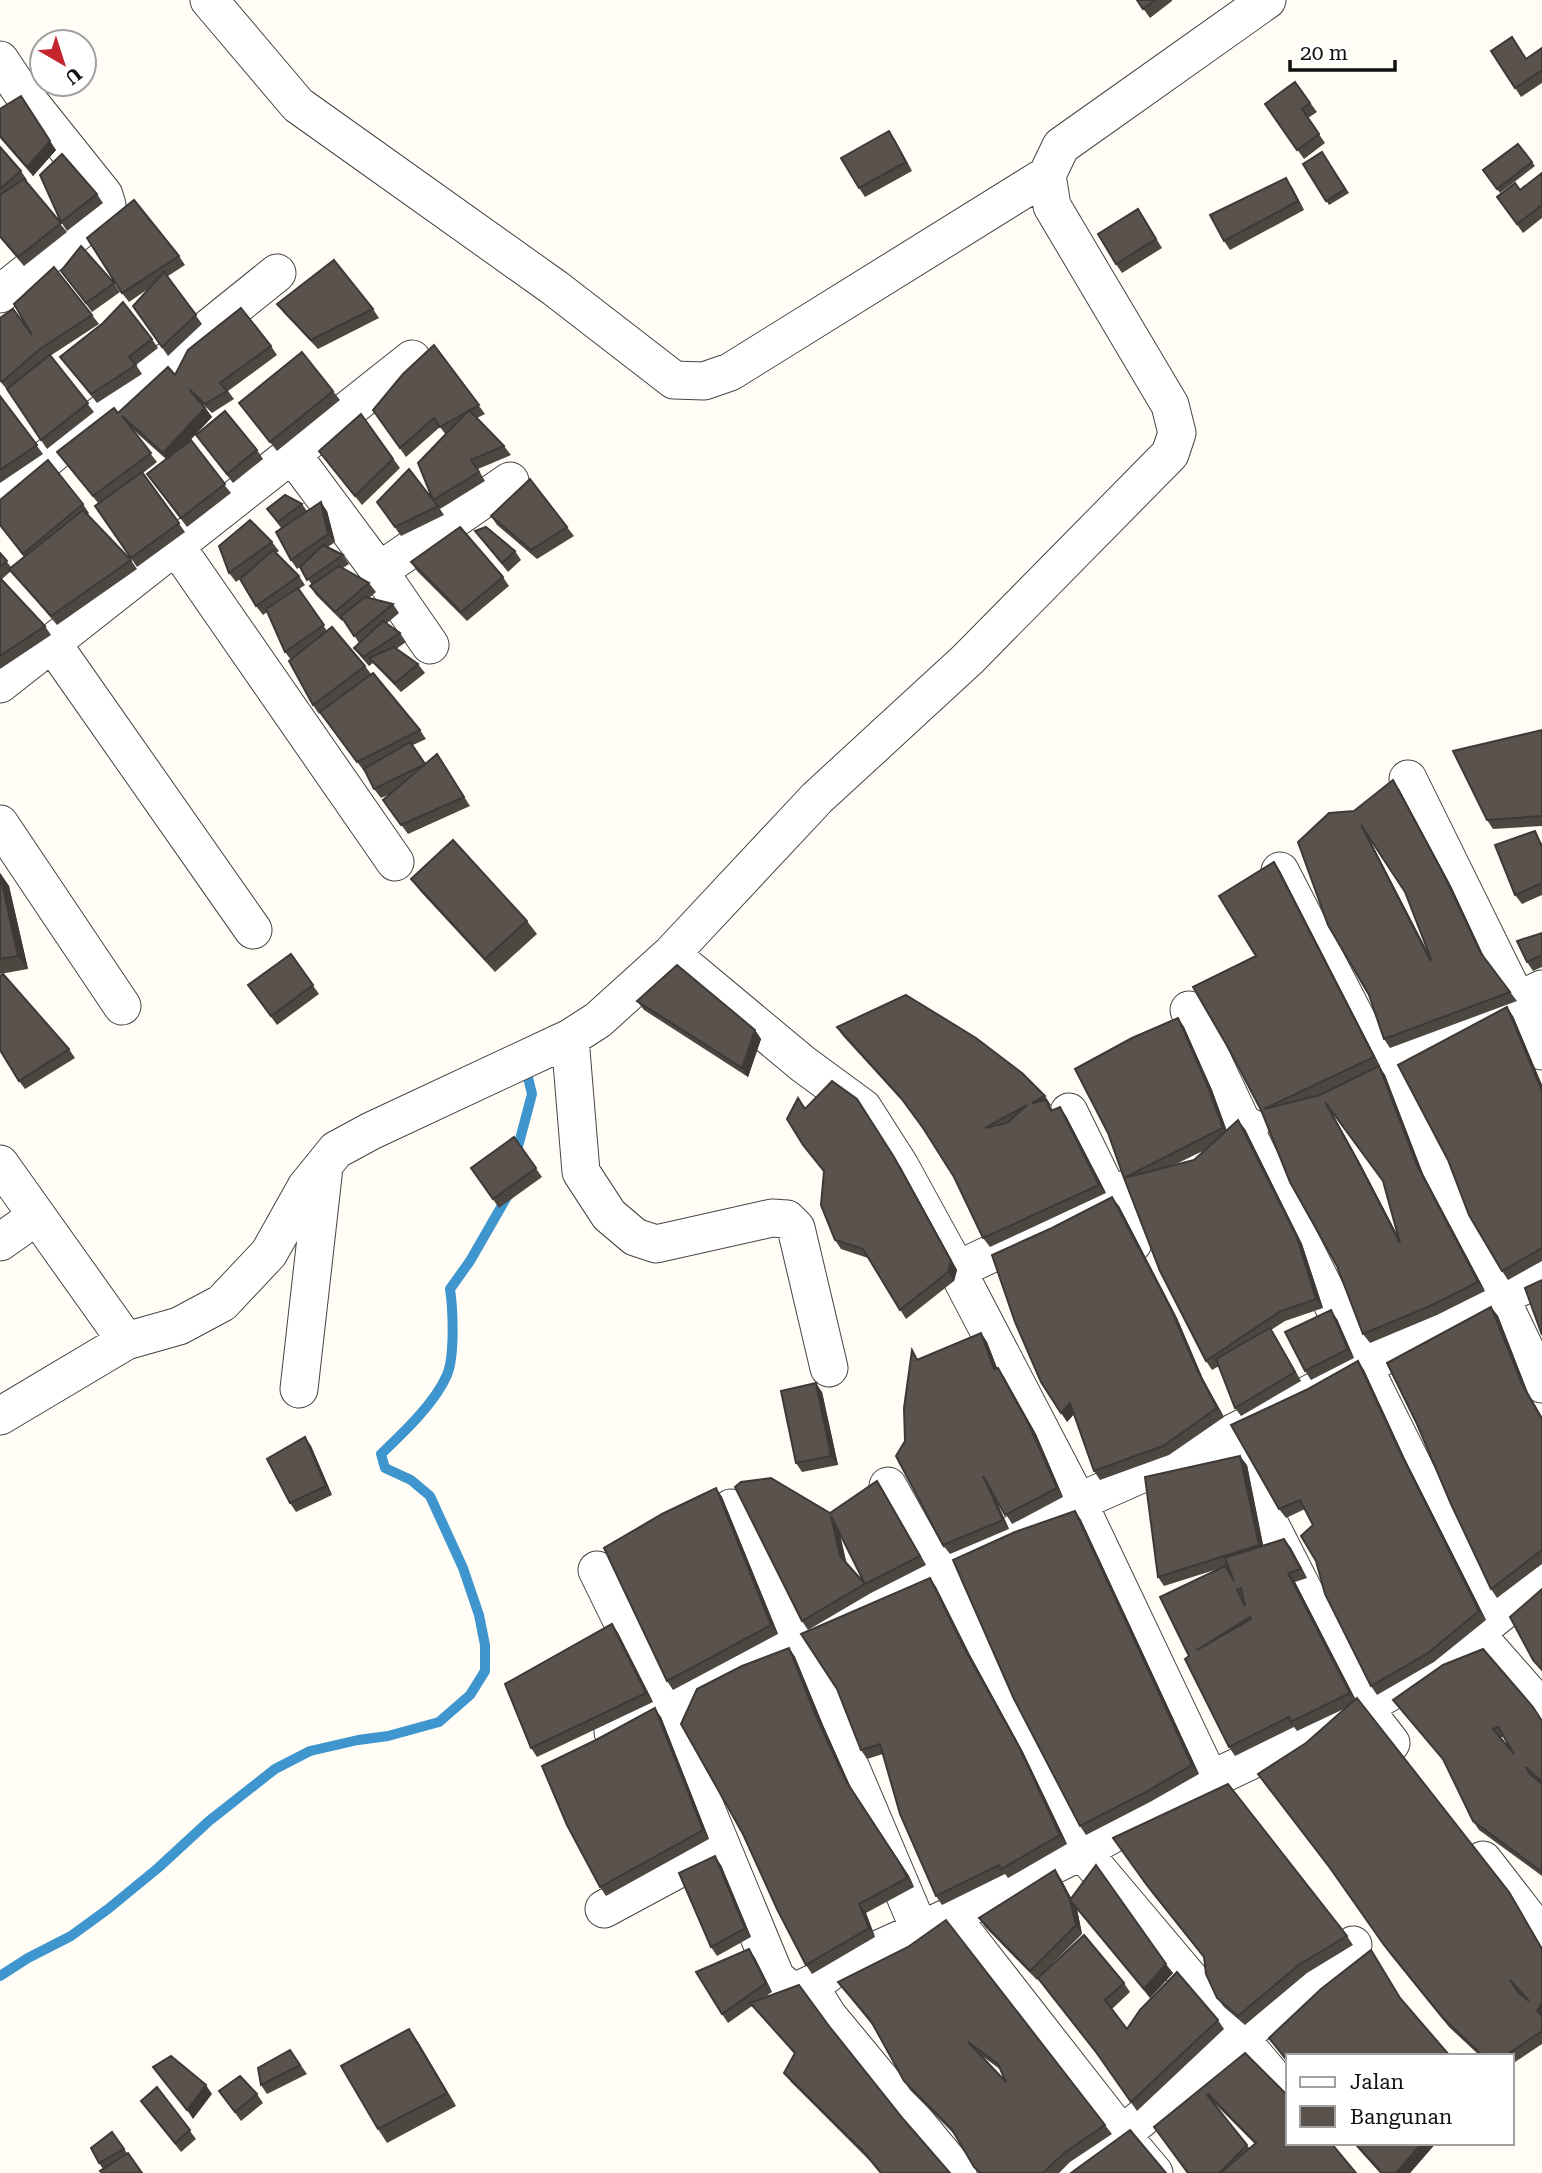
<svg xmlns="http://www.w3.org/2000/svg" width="1542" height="2173" viewBox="0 0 1542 2173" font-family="'Roboto Serif',serif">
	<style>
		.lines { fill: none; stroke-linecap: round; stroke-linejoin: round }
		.stream { stroke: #3f96cf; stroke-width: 10 }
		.minor-casing { stroke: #444; stroke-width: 39 }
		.minor { stroke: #fff; stroke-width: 37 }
		.wall { fill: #4d4742; fill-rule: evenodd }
		.shaded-wall { fill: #3f3936 }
		.building { fill: #5a524d; stroke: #3f3936; stroke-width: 2; fill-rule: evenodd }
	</style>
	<rect width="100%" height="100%" fill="#fffdf5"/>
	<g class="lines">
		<!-- stream -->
		<path class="stream" d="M515 1158 532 1094 525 1065
			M0 1976 28 1958 71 1936 108 1909 158 1868 209 1821 275 1769 310 1751 358 1740 388 1736 439 1722 470 1695 485 1671V1645L479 1615 463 1568 430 1496 411 1480 385 1468 381 1454C403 1433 435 1403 447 1375 455 1356 453 1309 450 1289L470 1261 508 1195"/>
		<defs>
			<path id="minor" d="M209 0 298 105 555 288 674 380 704 381 730 372 1047 175
				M0 60 20 90 104 195 107 205 105 210 0 294
				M292 454 412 359
				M0 496 277 273
				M176 546 395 862
				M379 571 430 645
				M52 643 253 930
				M0 684 292 454 379 571 510 481
				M1408 779 1542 1051
				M0 824 122 1006
				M1280 871 1500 1297 1542 1384
				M671 954 817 798 968 659 1170 454 1177 433 1170 405 1052 206 1047 175 1061 146 1267 0
				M1189 1010 1245 1129 1490 1620
				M570 1038 581 1172 609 1215 635 1237 656 1244 772 1218 787 1219 796 1228 829 1368
				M1334 1087 1542 989
				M1069 1112 1133 1243
				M0 1164 126 1341
				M0 1242 37 1216
				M957 1270 1111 1197 1250 1127
				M299 1389 324 1167
				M0 1416 126 1341 179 1326 222 1303 269 1253 306 1187 336 1150 371 1131 570 1038 598 1020 671 954 803 1064 863 1108 900 1166 957 1270 1078 1502 1210 1780 1082 1851 951 1916 831 1971 818 1981 816 1997 828 2016 958 2173
				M1229 1444 1363 1707 1391 1743
				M888 1486 936 1572 1082 1851 1288 2095
				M731 1508 797 1641 920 1931
				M597 1570 664 1707 776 1978 789 1989H801L818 1981
				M1476 1634 1542 1709
				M613 1732 1078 1502 1225 1437 1500 1297 1542 1277
				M1210 1780 1363 1707 1425 1673 1542 1580
				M1483 1860 1542 1936
				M604 1909 721 1846
				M951 1916 1122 2135 1154 2173
				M1075 2173 1353 1945"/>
		</defs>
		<!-- minor casing -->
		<use href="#minor" class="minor-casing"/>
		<!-- minor -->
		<use href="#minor" class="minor"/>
	</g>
	<!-- wall -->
	<path class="wall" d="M1137 0H1172V1L1150 18Z
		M1542 48V83L1521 97 1491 51 1526 59Z
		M1295 82 1317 112 1308 118 1325 143 1304 159 1265 104Z
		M0 109 56 150 33 176 0 138Z
		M895 140 912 171 865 197 859 188Z
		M0 147 21 171 27 180 26 181 67 232 24 266 0 238Z
		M1322 152 1349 193 1329 205 1303 164Z
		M1532 162 1535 166 1500 193 1483 170Z
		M1542 173V218L1523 233 1497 197 1520 190Z
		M1292 187 1304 210 1230 250 1224 241Z
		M97 194 103 203 67 231 61 222Z
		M1138 209 1162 248 1122 273 1116 264Z
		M179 256 185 265 168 276 202 324 168 356 133 306 148 289 129 302 122 293Z
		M61 271 114 283 120 292 92 312Z
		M277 304 373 309 379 318 318 349 284 313Z
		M92 315 99 324 50 356 94 412 47 449 8 391 0 381V318L32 335Z
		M152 339 158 348 136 365 142 374 97 403 60 357Z
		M434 345 485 414 477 418 504 446 511 455 478 469 485 481 440 509 444 515 401 536 377 502 433 500 446 435 440 427 406 457 373 410Z
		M271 346 277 355 228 391 234 399 212 413 203 404 212 417 189 441 231 493 187 527 147 474 166 459 130 427 157 462 143 473 185 532 137 567 95 506 98 503 57 452 175 375Z
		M333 391 340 400 277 451 239 403Z
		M0 396 43 454 0 483Z
		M361 414 400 468 362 505 319 451Z
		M196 435 257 450 263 459 233 483Z
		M0 500 83 504 89 513 87 515 131 560 137 569 57 625 11 571 2 579 45 626 51 635 0 669V553L11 567 24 557 0 526Z
		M302 504 307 511H327L335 542 328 547 343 555 349 564 343 568 369 583 376 592 369 598 393 604 399 613 386 624 400 633 406 642 396 649 418 664 425 673 401 692 373 663 369 666 361 657 354 648 359 643 344 619 342 621 316 595 310 586 312 585 300 567 297 569 291 560 281 528 267 509Z
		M491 516 567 527 574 536 537 559 497 525Z
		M475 531 515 551 521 560 508 572Z
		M272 542 279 551 276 553 299 576 305 585 299 589 327 631 365 666 371 674 420 730 426 739 413 745 426 764 437 754 470 806 408 834 383 800 392 793 381 798 374 789 365 770 364 771 320 713 319 714 313 705 291 660 285 652 267 612 263 615 256 606 244 576 236 582 229 573Z
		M411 562 503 577 509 586 467 621 417 571Z
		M1542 730V826L1493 829 1487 820Z
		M1399 789 1451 886 1485 959 1517 1001 1390 1048 1384 1039 1354 811ZM1368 837 1405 892 1430 956Z
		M1542 842V895L1522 904 1515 895Z
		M1274 862 1280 871 1380 1066H1379L1385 1075 1423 1174 1485 1291 1437 1315 1370 1343 1363 1334 1337 1266 1261 1110 1256 956ZM1331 1111 1383 1182 1398 1236 1362 1167Z
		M0 873 9 886 28 969 0 974Z
		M411 879 527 921 537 934 495 972 421 892Z
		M1542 933V967L1533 971 1527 962Z
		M291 954 319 994 277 1025 248 985Z
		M637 1001 755 1030 761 1039 748 1077 644 1010Z
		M1513 1016 1542 1085V1261L1508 1280 1502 1271Z
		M1178 1018 1184 1027 1212 1090 1227 1131 1245 1129 1302 1244 1323 1308 1285 1321 1271 1330 1301 1381 1241 1416 1235 1408 1219 1366 1212 1370 1206 1361 1124 1178ZM1207 1149 1194 1160 1174 1165Z
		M837 1027 1045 1096 1051 1105 1050 1106 1053 1110 1060 1107 1066 1116 1106 1193 990 1247 983 1238 954 1177 926 1131 907 1106 843 1036Z
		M69 1049 75 1058 25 1089 19 1081Z
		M805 1109 900 1166 957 1270 954 1281 906 1319 868 1258 841 1249 835 1240 824 1172 810 1154 787 1119Z
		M514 1137 542 1177 499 1208 471 1168Z
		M1119 1206 1177 1318 1203 1379 1224 1417 1169 1455 1100 1480 1094 1471 1074 1414 1067 1422Z
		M1491 1307 1498 1316 1528 1393 1542 1417V1564L1497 1598 1491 1589Z
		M1337 1319 1354 1358 1311 1380 1305 1371Z
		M981 1333 987 1342 997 1368H998L1004 1377 1036 1434 1063 1497 1012 1524 993 1493 1009 1529 950 1554 943 1545 905 1441Z
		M1358 1361 1364 1370 1405 1459 1486 1620 1434 1662 1377 1695 1371 1686 1313 1525 1305 1509 1286 1518 1279 1509 1306 1390Z
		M822 1392 838 1465 802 1472 796 1463Z
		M305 1437 311 1446 332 1495 296 1512 290 1503Z
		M1247 1465 1263 1546 1284 1539 1291 1548 1307 1578 1295 1582 1355 1699 1509 1892 1542 1948V2044L1512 2064V2056H1480L1449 2027 1390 1954 1336 1876 1306 1743 1346 1708 1297 1731 1294 1727 1235 1756 1229 1747 1189 1656 1221 1568 1164 1586 1158 1577Z
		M877 1481 926 1565 871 1593 808 1630 802 1621 830 1513ZM839 1531 865 1584 846 1563Z
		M716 1488 722 1497 778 1634 673 1690 667 1681Z
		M1075 1511 1081 1520 1199 1774 1150 1802 1086 1835 1080 1826Z
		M930 1578 936 1587 970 1655 1023 1752 1067 1844 1008 1878 1005 1874 942 1905 936 1896 883 1754 867 1759 861 1750Z
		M612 1624 618 1633 653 1702 537 1757 531 1748Z
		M789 1648 795 1657 823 1725 852 1790 909 1876 914 1887 866 1913 875 1937 812 1974 806 1965Z
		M1393 1700 1542 1720V1876L1479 1830 1473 1821 1445 1762ZM1503 1737 1514 1754 1500 1738Z
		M661 1717 709 1839 606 1896 600 1887 596 1740Z
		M1113 1838 1347 1936 1353 1945 1307 1973 1245 2025 1224 2007 1217 1998 1204 1958 1152 1893Z
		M721 1865 751 1937 717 1956 711 1947Z
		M1061 1879 1071 1899 1173 1973 1150 1998 1077 1909 1082 1934 1042 1974 1124 1983 1130 1992 1112 2009 1127 2029 1218 2020 1224 2029 1137 2111 1102 2061 1038 1979 1037 1980 985 1927 979 1918Z
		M908 1947 1105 2125 1112 2134 1070 2162 1059 2173H978L955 2135 910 2090 904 2081 873 2026 838 1982ZM978 2053 1001 2070 1006 2082Z
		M755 1958 772 1992 763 1998 829 2026 904 2120 950 2173H880L870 2161 791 2082 784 2073 795 2054 752 2006 728 2023 722 2014Z
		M409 2029 418 2042 456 2106 387 2143 378 2129Z
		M290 2050 307 2074 267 2094 261 2085Z
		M1245 2053 1356 2173H1187L1154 2127ZM1214 2103 1255 2144 1250 2149Z
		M157 2087 196 2139 181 2152 141 2101Z
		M219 2091 257 2094 263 2103 241 2121Z
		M112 2132 127 2153 103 2169 99 2163Z
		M1353 2143H1436L1410 2173H1380Z"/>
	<!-- shaded-wall -->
	<path class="shaded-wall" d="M21 96 56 150 33 176 27 167Z
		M889 131 895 140 912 171 906 162Z
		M1286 178 1292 187 1304 210 1298 201Z
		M205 408 212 417 170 462 163 453Z
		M321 502 327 511 335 542 328 534Z
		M1393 780 1399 789 1451 886 1486 961 1480 952Z
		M1361 825 1367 834 1436 969 1430 960Z
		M1274 862 1280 871 1380 1066 1374 1057Z
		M0 873 9 886 28 969 18 956Z
		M1507 1007 1513 1016 1542 1085V1091Z
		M1178 1018 1184 1027 1212 1090 1229 1137 1223 1128Z
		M755 1030 761 1039 748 1077 742 1068Z
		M1379 1066 1385 1075 1423 1174 1485 1291 1478 1282 1417 1165Z
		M857 1099 900 1166 957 1270 954 1281 948 1272Z
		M1325 1102 1331 1111 1362 1167 1406 1252 1400 1243Z
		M1060 1107 1066 1116 1106 1193 1099 1185Z
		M1238 1120 1245 1129 1302 1244 1323 1308 1316 1299Z
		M1112 1197 1119 1206 1177 1318 1203 1379 1224 1417 1217 1408 1197 1370Z
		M1491 1307 1498 1316 1528 1393 1542 1417V1419L1522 1384Z
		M1331 1310 1337 1319 1354 1358 1348 1349Z
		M1270 1328 1276 1337 1301 1381 1295 1372Z
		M981 1333 987 1342 1001 1378 994 1369Z
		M1358 1361 1364 1370 1405 1459 1486 1620 1479 1611 1399 1450Z
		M998 1368 1004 1377 1036 1434 1063 1497 1057 1488Z
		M816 1383 822 1392 838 1465 831 1456Z
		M1070 1403 1076 1412 1067 1422 1061 1413Z
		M305 1437 311 1446 332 1495 326 1486Z
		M1240 1456 1247 1465 1265 1554 1259 1545Z
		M983 1476 989 1485 1009 1529 1003 1520Z
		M877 1481 883 1490 926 1565 920 1556Z
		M716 1488 722 1497 778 1634 771 1625Z
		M1075 1511 1081 1520 1199 1774 1192 1765Z
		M831 1516 838 1525 847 1565 840 1556Z
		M1284 1539 1291 1548 1307 1578 1301 1569Z
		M1288 1573 1295 1582 1357 1702 1350 1693Z
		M930 1578 936 1587 970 1655 1023 1752 1067 1844 1060 1835Z
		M612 1624 618 1633 653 1702 646 1693Z
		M789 1648 795 1657 823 1725 852 1790 909 1876 914 1887 846 1781 816 1716Z
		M655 1708 661 1717 709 1839 703 1830Z
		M715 1856 721 1865 751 1937 745 1928Z
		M1055 1870 1061 1879 1075 1905 1070 1900Z
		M1070 1900 1077 1909 1082 1934 1076 1925Z
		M859 1904 866 1913 875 1937 869 1928Z
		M749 1949 755 1958 772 1992 766 1983Z
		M1166 1964 1173 1973 1150 1998 1144 1989Z
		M1542 2002V2019L1537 2011Z
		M409 2029 418 2042 456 2106 447 2093Z
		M206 2085 212 2094 193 2119 187 2110Z
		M1422 2143H1436L1410 2173H1396Z"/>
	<!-- building -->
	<path class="building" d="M1137 0H1155L1143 9Z
		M1512 37 1526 59 1542 48V70L1515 88 1491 51Z
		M1295 82 1310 103 1302 109 1319 134 1297 150 1265 104Z
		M21 96 50 141 27 167 0 136V109Z
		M889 131 906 162 859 188 841 158Z
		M1518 144 1532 162 1497 189 1483 170Z
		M0 147 21 171 0 189Z
		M1322 152 1345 189 1326 201 1303 164Z
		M62 154 97 194 61 222 40 175Z
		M1542 173V205L1517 224 1497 197 1515 183 1520 190Z
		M1286 178 1298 201 1224 241 1210 215Z
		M24 179 61 223 18 257 0 236V195Z
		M134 200 179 256 122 293 87 238Z
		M1138 209 1156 239 1116 264 1098 234Z
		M81 246 114 283 86 303 61 271Z
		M334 260 373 309 311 340 277 304Z
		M54 267 92 315 40 349 2 382 0 380V318L13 309 32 335 14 304Z
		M164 272 196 315 162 347 133 306Z
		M123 302 152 339 129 357 136 365 91 394 60 357 103 323Z
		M241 308 271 346 220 383 227 391 205 404 189 389 205 408 163 453 122 416 151 453 93 496 57 452 114 408 118 413 168 367 175 375 188 350Z
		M434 345 479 405 440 427 434 418 400 448 373 410 403 374Z
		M302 352 333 391 270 442 239 403Z
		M50 355 88 403 41 440 7 389Z
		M0 396 37 445 0 470Z
		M469 410 504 446 471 460 479 472 433 500 438 506 395 527 377 502 409 469 433 500 418 463Z
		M225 411 257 450 227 474 196 435Z
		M361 414 393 459 355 496 319 451Z
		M191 440 225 484 181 518 147 474Z
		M48 460 83 504 23 554 0 525V500Z
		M142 472 179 523 131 558 95 506Z
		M530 479 567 527 531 550 491 516Z
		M285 495 302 504 278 522 267 509Z
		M321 502 328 534 291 560 276 532Z
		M83 510 131 560 51 616 9 569Z
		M250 520 272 542 229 573 219 546Z
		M460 527 503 577 461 612 411 562Z
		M486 527 515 551 502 563 475 531Z
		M323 545 343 555 307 580 300 567Z
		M273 550 299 576 256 606 240 579Z
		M0 553 7 561 0 567Z
		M339 566 369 583 335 612 310 586Z
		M0 578 45 626 0 656Z
		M298 588 324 625 285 652 266 609Z
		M365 597 393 604 354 636 341 616Z
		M383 621 400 633 363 657 354 648Z
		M332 627 365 666 313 705 289 661Z
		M394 647 418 664 395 683 369 658Z
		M373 673 420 730 357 762 320 712Z
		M1542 730V816L1487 820 1453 751Z
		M410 742 425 764 374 789 364 769Z
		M437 754 464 797 401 825 383 800Z
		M1393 780 1445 877 1480 952 1510 992 1384 1039 1369 995 1328 925 1298 842 1329 813 1354 811ZM1361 825 1405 892 1431 959 1430 960Z
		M1535 831 1542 847V883L1515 895 1495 845Z
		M453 840 527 921 485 959 411 879Z
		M1274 862 1374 1057 1264 1109 1320 1095 1379 1066 1417 1165 1478 1282 1430 1306 1363 1334 1337 1266 1290 1182 1261 1110 1229 1049 1193 987 1256 956 1219 896ZM1325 1102 1383 1181 1400 1243 1356 1158Z
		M0 874 18 956 0 959Z
		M1542 933V955L1527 962 1517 941Z
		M291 954 313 985 271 1016 248 985Z
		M677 965 755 1030 742 1068 637 1001Z
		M3 974 69 1049 19 1081 0 1050V976Z
		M906 995 976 1038 1022 1073 1045 1096 1032 1103 1046 1100 1051 1111 1060 1107 1099 1185 983 1238 954 1177 923 1128 901 1098 837 1027ZM1027 1105 1007 1123 985 1128Z
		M1507 1007 1542 1091V1248L1502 1271 1469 1215 1448 1160 1398 1065Z
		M1178 1018 1206 1082 1223 1128 1124 1178 1108 1133 1075 1069 1132 1038Z
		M832 1081 857 1099 894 1157 951 1261 948 1272 900 1310 863 1249 835 1240 821 1205 824 1171 803 1145 787 1119 798 1098 805 1109Z
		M1238 1120 1296 1235 1316 1299 1279 1312 1206 1361 1160 1271 1124 1178 1194 1160Z
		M514 1137 536 1168 493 1199 471 1168Z
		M1112 1197 1171 1309 1197 1370 1217 1408 1163 1446 1094 1471 1070 1403 1061 1413 1041 1382 1015 1322 992 1255 1052 1228Z
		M1542 1280V1335L1525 1288Z
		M1491 1307 1522 1384 1542 1419V1550L1491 1589 1451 1504 1417 1424 1387 1363Z
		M1331 1310 1348 1349 1305 1371 1285 1332Z
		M1270 1328 1295 1372 1235 1408 1216 1359Z
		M981 1333 994 1369 998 1368 1029 1425 1057 1488 1005 1515 983 1476 1003 1520 943 1545 896 1456 905 1441 904 1408 912 1350 917 1360Z
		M1358 1361 1399 1450 1479 1611 1428 1653 1371 1686 1325 1594 1316 1561 1301 1536 1313 1525 1300 1500 1279 1509 1231 1425 1306 1390Z
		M816 1383 831 1456 796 1463 781 1391Z
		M305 1437 326 1486 290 1503 267 1459Z
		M1240 1456 1259 1545 1158 1577 1145 1477Z
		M771 1478 830 1513 877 1481 920 1556 865 1584 802 1621 735 1487 741 1482ZM831 1516 865 1584 840 1556Z
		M716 1488 771 1625 667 1681 604 1548 662 1514Z
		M1075 1511 1192 1765 1144 1793 1080 1826 1014 1699 953 1560 1015 1532Z
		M1284 1539 1301 1569 1288 1573 1350 1693 1291 1722 1289 1717 1229 1747 1185 1659 1189 1656 1160 1597 1225 1566 1234 1581 1225 1558ZM1241 1588 1245 1606 1237 1590ZM1250 1617 1251 1619 1197 1650Z
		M930 1578 963 1646 1017 1743 1060 1835 1001 1869 999 1865 936 1896 900 1814 880 1744 861 1750 837 1689 801 1634Z
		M1542 1589V1670L1533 1660 1510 1617Z
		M612 1624 646 1693 531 1748 505 1684Z
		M789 1648 816 1716 846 1781 902 1867 907 1878 859 1904 869 1928 806 1965 777 1909 743 1834 681 1724 697 1689 742 1666Z
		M1483 1649 1533 1707 1542 1721V1782L1526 1767 1530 1774 1541 1783 1542 1782V1872L1473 1821 1443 1759 1393 1700 1443 1665ZM1498 1727 1514 1754 1493 1729Z
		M1357 1698 1509 1892 1542 1949V2002L1537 2011 1542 2016V2031L1505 2056H1483L1443 2018 1384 1945 1330 1868 1258 1774 1306 1743ZM1510 1980 1529 2001 1518 1992Z
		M655 1708 703 1830 600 1887 567 1825 542 1766 596 1740Z
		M1228 1784 1347 1936 1300 1964 1238 2016 1217 1998 1206 1974 1204 1957 1146 1884 1113 1838Z
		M715 1856 745 1928 711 1947 679 1873Z
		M1096 1865 1166 1964 1144 1989 1070 1900Z
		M1055 1870 1070 1900 1076 1925 1030 1971 979 1918Z
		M946 1920 1105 2125 1064 2153 1043 2173H980L974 2167 951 2128 904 2081 871 2021 838 1982 908 1947ZM968 2042 998 2064 1006 2082Z
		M1084 1935 1124 1983 1105 2000 1127 2029 1140 2010 1177 1972 1218 2020 1131 2102 1096 2052 1038 1978Z
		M749 1949 766 1983 722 2014 696 1972Z
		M1371 1950 1400 1998 1450 2056H1288V2062L1269 2038 1321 1989Z
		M799 1985 829 2026 904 2120 950 2173H881L864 2152 784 2073 795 2053 750 2003Z
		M409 2029 447 2093 378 2129 341 2066Z
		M290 2050 300 2065 261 2085 258 2068Z
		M1245 2053 1288 2096V2143H1331L1356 2173H1220L1256 2143 1208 2094 1207 2095 1247 2145 1219 2173H1188L1154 2127Z
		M171 2056 206 2085 187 2110 153 2067Z
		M240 2076 257 2094 235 2112 219 2091Z
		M157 2087 190 2130 175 2143 141 2101Z
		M1130 2130 1166 2173H1071Z
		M112 2132 124 2149 99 2163 91 2148Z
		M1355 2143H1422L1396 2173H1382Z
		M128 2153 142 2173H102L100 2171Z"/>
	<!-- legend -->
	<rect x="1286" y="2054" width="228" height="91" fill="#ffffff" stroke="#a0a0a0" stroke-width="2"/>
	<rect x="1300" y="2077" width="35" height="10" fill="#ffffff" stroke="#a0a0a0" stroke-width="2"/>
	<text x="1350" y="2089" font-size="21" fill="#111111">Jalan</text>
	<rect x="1300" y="2106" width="35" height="21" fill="#5a524d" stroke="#a0a0a0" stroke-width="2"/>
	<text x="1350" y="2124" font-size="21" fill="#111111">Bangunan</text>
	<!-- north arrow -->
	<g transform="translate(63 63) rotate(141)"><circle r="33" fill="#ffffff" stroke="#a0a0a0" stroke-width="2"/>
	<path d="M0-5L12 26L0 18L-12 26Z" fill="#c4262e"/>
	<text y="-10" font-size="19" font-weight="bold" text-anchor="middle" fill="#111111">U</text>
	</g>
	<!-- scale -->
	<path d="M1290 60v10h105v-10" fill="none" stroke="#111111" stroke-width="3.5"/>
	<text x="1300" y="60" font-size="21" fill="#111111" stroke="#ffffff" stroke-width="5" paint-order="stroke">20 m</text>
</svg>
